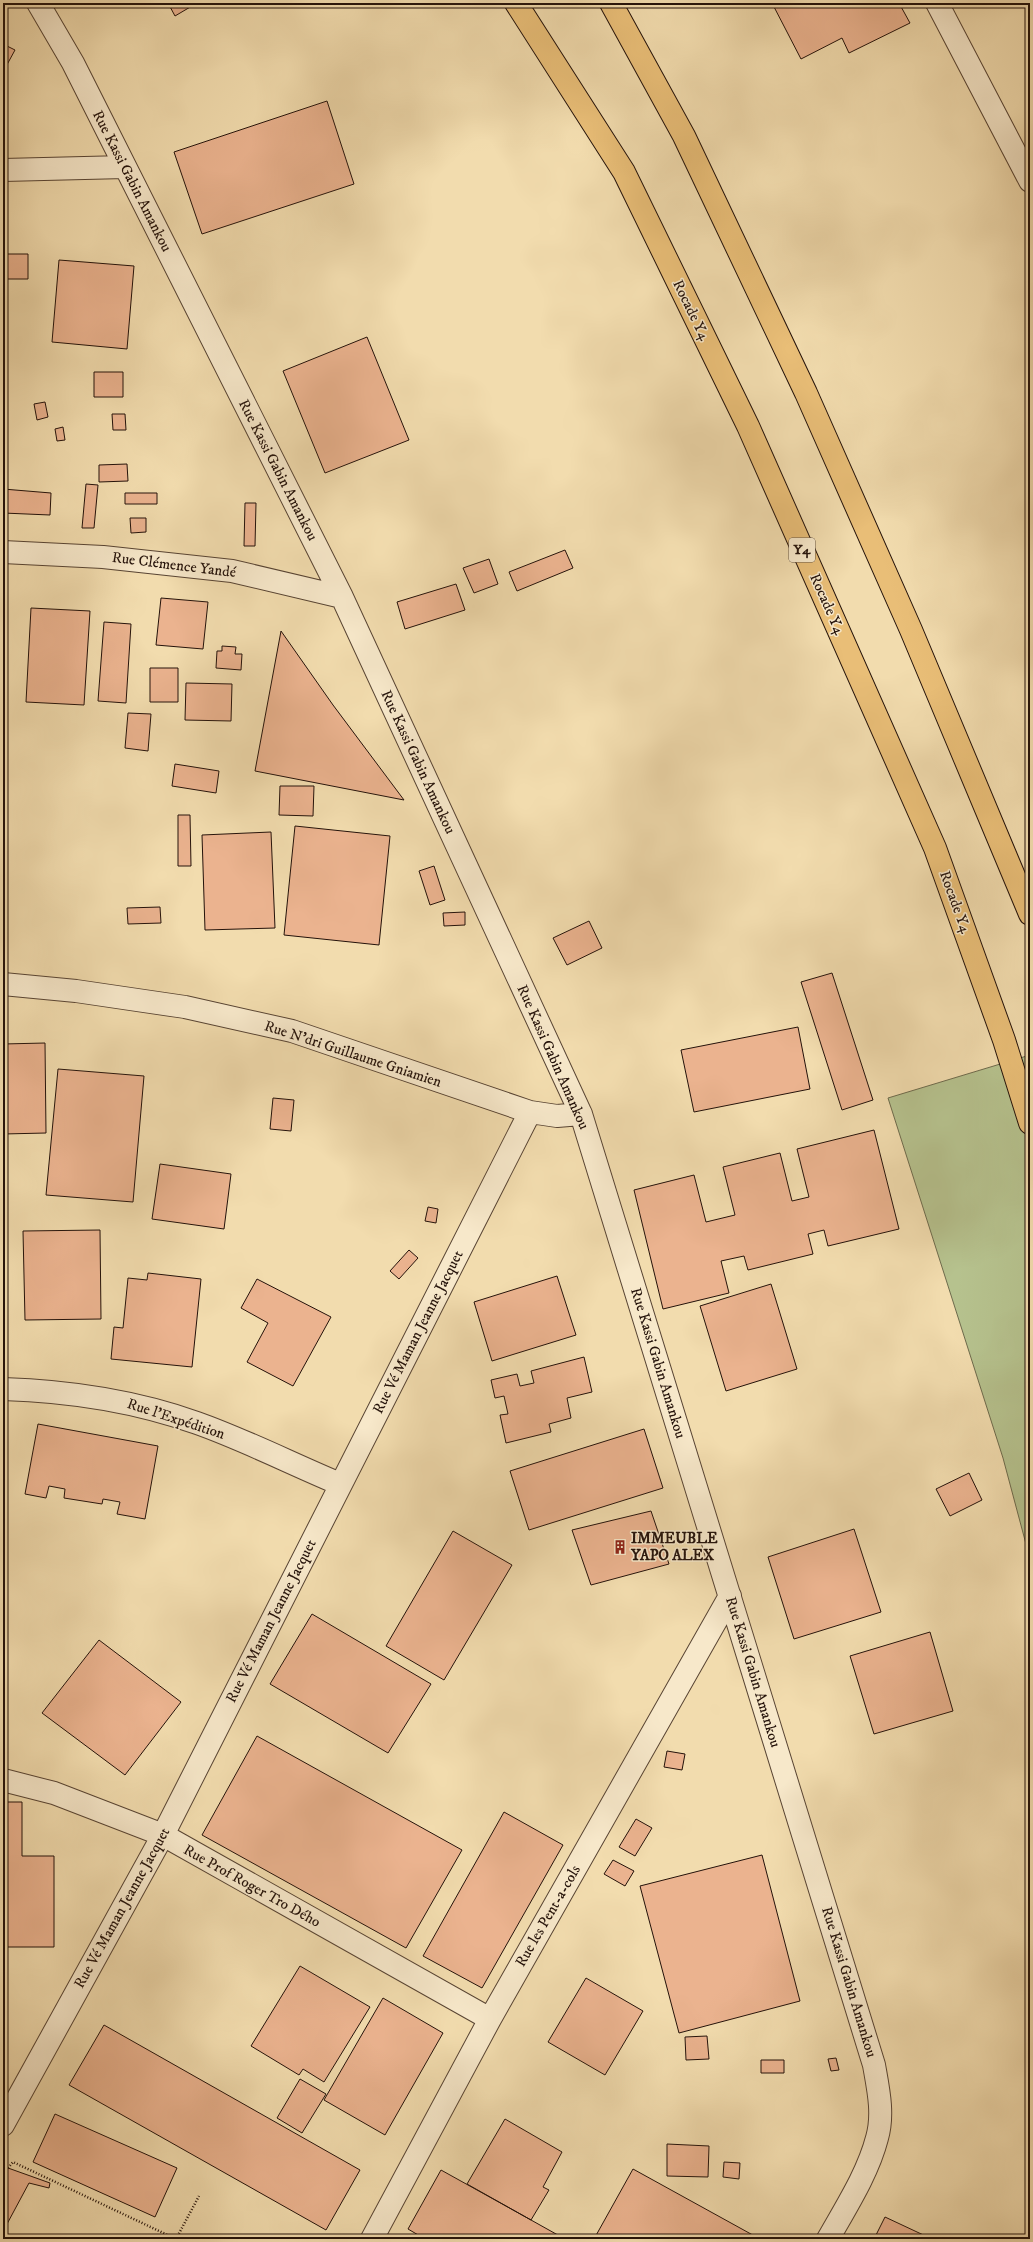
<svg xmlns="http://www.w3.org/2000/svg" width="1033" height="2242" viewBox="0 0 1033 2242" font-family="'IM FELL DW Pica',serif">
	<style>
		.green { fill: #b6c28e; stroke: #6d6a4c }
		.building { fill: #ebb38f; stroke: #24120a }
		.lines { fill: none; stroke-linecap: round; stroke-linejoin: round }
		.street-casing { stroke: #584433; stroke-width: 24 }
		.highway-casing { stroke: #24120a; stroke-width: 24 }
		.path { stroke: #24120a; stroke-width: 2.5; stroke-dasharray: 1 2; stroke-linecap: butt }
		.street { stroke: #f7e8ca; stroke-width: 22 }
		.highway { stroke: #e9be77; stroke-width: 22 }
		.labels { text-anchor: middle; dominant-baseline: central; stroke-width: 3; stroke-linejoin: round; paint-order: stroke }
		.shield { fill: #f7e8ca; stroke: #635244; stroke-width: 1 }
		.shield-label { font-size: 14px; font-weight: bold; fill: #24120a }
		.street-label { font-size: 15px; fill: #24120a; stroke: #f7e8ca }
		.poi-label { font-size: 15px; font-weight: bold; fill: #24120a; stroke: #f7e8ca; text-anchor: start }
	</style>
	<rect width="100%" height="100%" fill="#f2dcae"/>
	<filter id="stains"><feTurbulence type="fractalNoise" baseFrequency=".005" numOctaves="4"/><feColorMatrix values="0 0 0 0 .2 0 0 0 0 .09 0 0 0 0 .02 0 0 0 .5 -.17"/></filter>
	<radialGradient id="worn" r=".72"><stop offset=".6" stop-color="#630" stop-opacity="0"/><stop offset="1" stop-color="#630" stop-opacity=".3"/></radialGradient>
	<!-- green -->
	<path class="green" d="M1030 1055V1559L1003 1458 888 1098Z"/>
	<!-- building -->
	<path class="building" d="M168 3H197L175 16Z
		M772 3H899L910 23 849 53 842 38 801 59Z
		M3 44 15 50 3 72Z
		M327 101 354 184 202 234 174 152Z
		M3 254H28V279H3Z
		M59 260 134 266 127 349 52 342Z
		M367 337 409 440 325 473 283 371Z
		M94 372H123V397H94Z
		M45 402 48 417 37 420 34 404Z
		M112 414H125L126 430H113Z
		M63 427 65 440 57 441 55 429Z
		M127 464 128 481 99 482V465Z
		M86 484 98 485 94 528H82Z
		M3 489 51 493 50 515 3 513Z
		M125 493H157V504H125Z
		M245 503H256L255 546H244Z
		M130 518H146V532L131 533Z
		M565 550 573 568 517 591 509 572Z
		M489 559 498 584 474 593 463 568Z
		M456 584 465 610 405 629 397 602Z
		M161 598 208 602 203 649 156 645Z
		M31 608 90 611 84 705 26 702Z
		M104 622 131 624 126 703 98 701Z
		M281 631 333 705 404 800 255 771Z
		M222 646 236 647 235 654H242L241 670 216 668 217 651H222Z
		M150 668H178V702H150Z
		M186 683 232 684 231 721 185 720Z
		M128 713 151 714 148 751 125 748Z
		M175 764 219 771 216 793 172 786Z
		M280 786H314L313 816 279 815Z
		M178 815H190L191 866H178Z
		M295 826 390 836 379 945 284 935Z
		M271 832 275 928 205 930 202 835Z
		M434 866 445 900 430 905 419 871Z
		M160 907 161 923 128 924 127 908Z
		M465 912V925L444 926 443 913Z
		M589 921 602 948 567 965 553 938Z
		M832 973 873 1100 842 1110 801 982Z
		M798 1027 810 1089 694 1112 681 1050Z
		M45 1043 46 1133 3 1134V1044Z
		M58 1069 144 1076 133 1202 46 1195Z
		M273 1098 294 1100 291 1131 270 1129Z
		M874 1130 899 1229 828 1246 824 1230 808 1234 813 1254 748 1270 744 1256 721 1261 729 1293 663 1309 634 1190 694 1175 706 1222 735 1215 723 1167 780 1153 792 1201 809 1197 797 1149Z
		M160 1164 231 1174 224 1229 152 1219Z
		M428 1207 438 1209 436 1223 425 1221Z
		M100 1230 101 1319 25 1320 23 1231Z
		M409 1250 418 1258 399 1279 390 1271Z
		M148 1273 201 1279 192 1367 111 1359 114 1327 123 1328 128 1278 147 1280Z
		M557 1276 576 1335 492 1361 474 1302Z
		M257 1279 331 1317 293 1386 247 1362 268 1323 241 1308Z
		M771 1284 797 1369 726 1391 700 1306Z
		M584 1357 592 1392 567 1398 571 1418 549 1424 551 1432 506 1443 500 1415 508 1414 504 1396 495 1398 491 1380 517 1374 520 1386 534 1383 531 1371Z
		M38 1424 158 1446 145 1519 117 1514 120 1502 103 1499 102 1504 64 1498 65 1489 49 1486 46 1498 25 1494Z
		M644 1429 663 1488 529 1530 510 1471Z
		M969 1473 982 1500 950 1516 936 1489Z
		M651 1511 669 1564 591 1585 572 1530Z
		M854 1529 881 1612 794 1639 768 1557Z
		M453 1531 512 1565 444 1680 386 1646Z
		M312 1614 431 1684 388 1753 270 1684Z
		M930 1632 953 1711 874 1734 850 1656Z
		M99 1640 181 1702 125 1775 42 1713Z
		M3 1706 6 1744H3Z
		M257 1736 462 1850 406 1948 202 1835Z
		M667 1751 685 1754 682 1770 664 1767Z
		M3 1802H22V1856H54V1947H3Z
		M504 1812 563 1845 482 1988 423 1956Z
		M636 1819 652 1828 635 1856 619 1847Z
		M762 1855 800 2001 679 2033 640 1886Z
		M613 1860 634 1871 625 1886 604 1874Z
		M300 1966 370 2007 324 2082 303 2069 299 2075 251 2046Z
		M586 1978 643 2011 605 2075 548 2042Z
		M383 1998 443 2033 385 2135 324 2100Z
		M104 2025 360 2170 326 2230 69 2085Z
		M707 2036 709 2059 686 2060 685 2037Z
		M836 2058 839 2070 831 2071 828 2059Z
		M761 2060H784V2073H761Z
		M300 2079 326 2094 302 2133 277 2118Z
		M55 2114 177 2168 155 2217 33 2162Z
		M505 2119 562 2152 543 2187 549 2190 531 2220 467 2184Z
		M667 2144 709 2146 708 2177 667 2176Z
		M724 2162 740 2163 739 2179 723 2177Z
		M8 2168 50 2183 49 2188 29 2183 7 2224 3 2221V2178Z
		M633 2169 760 2239H594Z
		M441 2170 531 2220 565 2239H425L408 2229Z
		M885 2217 932 2239H874Z"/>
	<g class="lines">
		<defs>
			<path id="street" d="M38 3 73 63 342 597 581 1114 874 2065C878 2088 884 2114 877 2138 868 2173 846 2207 828 2239
				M937 3 1030 181
				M3 170 125 167
				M3 552 103 557 232 571 342 597
				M3 984 76 991 185 1007 292 1031 530 1112 557 1116 581 1114
				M3 1389C69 1391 135 1401 197 1423 245 1440 292 1464 340 1484
				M3 1780 54 1793 163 1835 490 2019
				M3 2125 163 1835 530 1112
				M372 2239 490 2019 730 1596"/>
			<path id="highway" d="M516 3 624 172 748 426 935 848 1004 1040 1030 1123
				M611 3 684 136 806 393 911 630 1030 914"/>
		</defs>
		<!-- street casing -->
		<use href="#street" class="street-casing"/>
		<!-- highway casing -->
		<use href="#highway" class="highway-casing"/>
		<!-- path -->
		<path class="path" d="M8 2168 13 2162 176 2239
			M176 2239 199 2196"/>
		<!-- street -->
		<use href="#street" class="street"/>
		<!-- highway -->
		<use href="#highway" class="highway"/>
	</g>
	<!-- icons -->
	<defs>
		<symbol id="building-bare" viewBox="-9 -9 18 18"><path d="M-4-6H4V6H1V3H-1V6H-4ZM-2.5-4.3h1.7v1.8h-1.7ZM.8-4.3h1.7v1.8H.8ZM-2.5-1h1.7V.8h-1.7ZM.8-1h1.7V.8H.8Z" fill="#8f2418" stroke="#f7e8ca" stroke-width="2.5" paint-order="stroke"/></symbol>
	</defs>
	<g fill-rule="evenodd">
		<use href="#building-bare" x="610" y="1537" width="20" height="20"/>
	</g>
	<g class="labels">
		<!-- shield labels -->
		<rect class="shield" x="789" y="538" width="26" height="24" rx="3"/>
		<g class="shield-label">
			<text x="802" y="550">Y4</text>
		</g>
		<!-- street labels -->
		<g class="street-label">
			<text transform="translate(132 181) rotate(63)">Rue Kassi Gabin Amankou</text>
			<text transform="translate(691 310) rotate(64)">Rocade Y4</text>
			<text transform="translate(278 470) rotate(63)">Rue Kassi Gabin Amankou</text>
			<text transform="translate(174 565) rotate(7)">Rue Clémence Yandé</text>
			<text transform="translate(827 604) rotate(66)">Rocade Y4</text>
			<text transform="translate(418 762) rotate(65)">Rue Kassi Gabin Amankou</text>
			<text transform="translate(955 902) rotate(70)">Rocade Y4</text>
			<text transform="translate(353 1054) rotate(18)">Rue N'dri Guillaume Gniamien</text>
			<text transform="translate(553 1057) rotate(66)">Rue Kassi Gabin Amankou</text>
			<text transform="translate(418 1332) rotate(-63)">Rue Vé Maman Jeanne Jacquet</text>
			<text transform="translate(658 1363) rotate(73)">Rue Kassi Gabin Amankou</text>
			<text transform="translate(176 1419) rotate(18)">Rue l'Expédition</text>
			<text transform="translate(271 1621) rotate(-63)">Rue Vé Maman Jeanne Jacquet</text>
			<text transform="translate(753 1672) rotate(73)">Rue Kassi Gabin Amankou</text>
			<text transform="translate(252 1886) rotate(29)">Rue Prof Roger Tro Dého</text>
			<text transform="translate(122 1908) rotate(-61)">Rue Vé Maman Jeanne Jacquet</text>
			<text transform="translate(548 1916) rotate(-60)">Rue les Pent-a-cols</text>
			<text transform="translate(849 1982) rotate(73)">Rue Kassi Gabin Amankou</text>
		</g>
		<!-- poi labels -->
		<g class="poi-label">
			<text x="631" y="1538">IMMEUBLE<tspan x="631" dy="17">YAPO ALEX</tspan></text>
		</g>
	</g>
	<!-- margin -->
	<rect width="1033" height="2242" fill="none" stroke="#f2dcae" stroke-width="16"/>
	<rect x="4" y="4" width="1025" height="2234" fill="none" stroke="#24120a" stroke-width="2"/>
	<rect x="8" y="8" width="1017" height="2226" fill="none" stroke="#24120a"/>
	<rect width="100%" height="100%" filter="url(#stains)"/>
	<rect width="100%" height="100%" fill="url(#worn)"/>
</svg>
